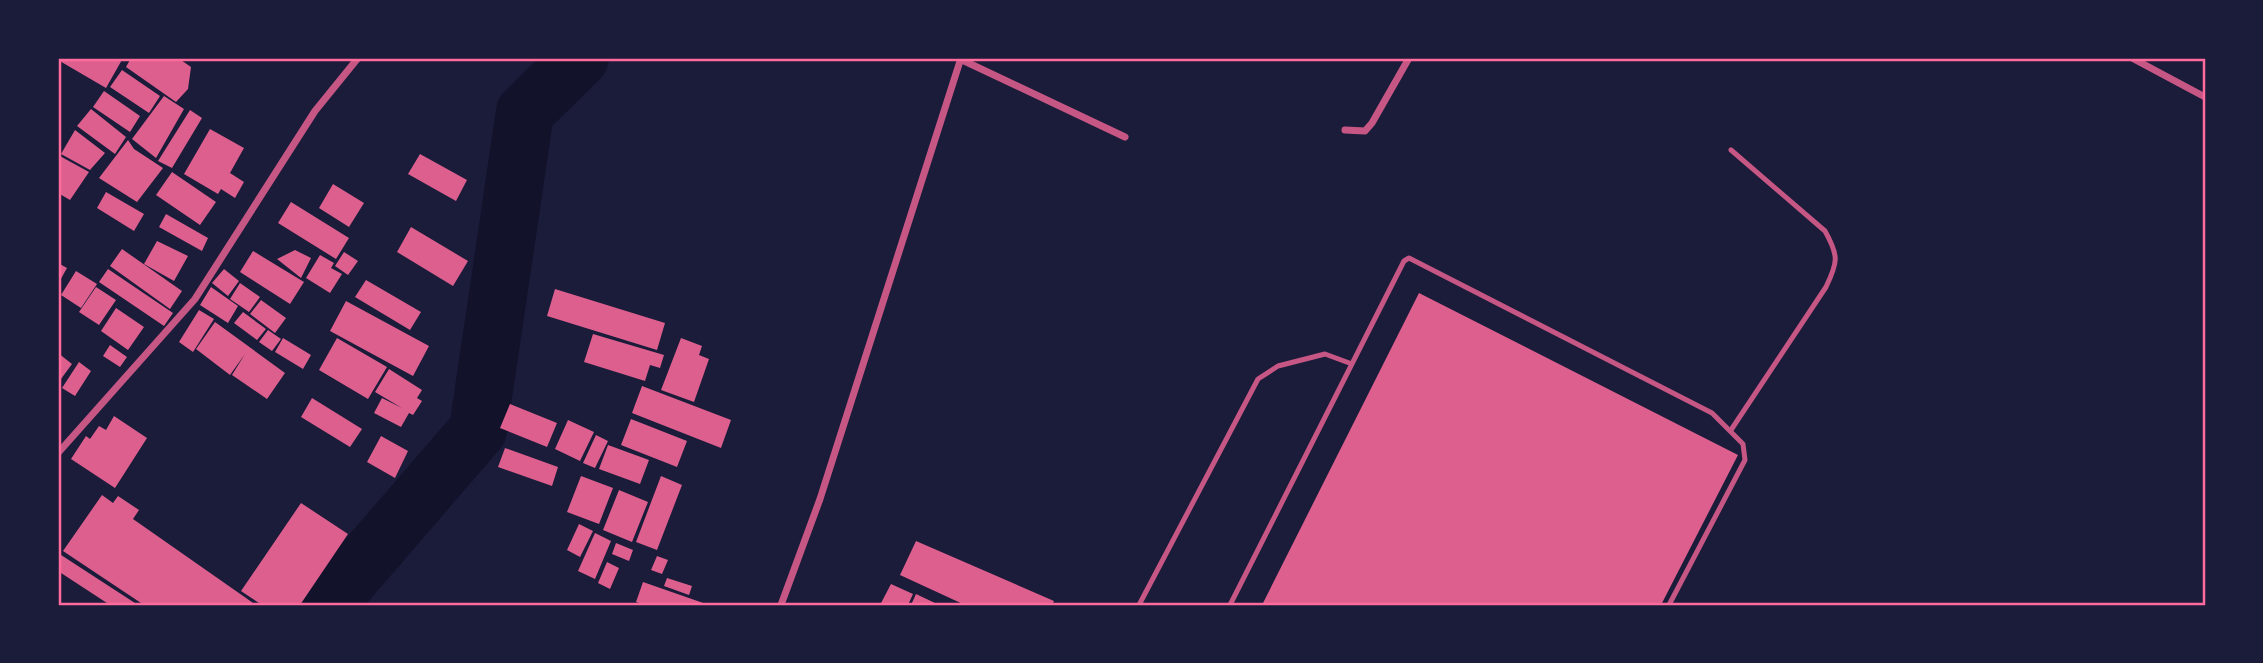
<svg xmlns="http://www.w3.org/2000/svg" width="2263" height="663" viewBox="0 0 2263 663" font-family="Merriweather,serif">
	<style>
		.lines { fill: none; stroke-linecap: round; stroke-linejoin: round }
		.river { stroke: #12122b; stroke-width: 58 }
		.building { fill: #dd5f8e }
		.service { stroke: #c65784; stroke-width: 5 }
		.minor { stroke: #c65784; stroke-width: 7 }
		.neatline { fill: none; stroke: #ff6b9d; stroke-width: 2.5 }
	</style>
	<rect width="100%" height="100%" fill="#1b1b3a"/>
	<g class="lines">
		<!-- river -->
		<path class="river" d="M327 605 478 430 525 112 580 58"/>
	</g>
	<!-- building -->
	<path class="building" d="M58 58H123L106 88 58 60Z
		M131 58H178L191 67 188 89 176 102 126 67Z
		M122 70 160 96 149 113 110 87Z
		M104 91 140 116 130 132 93 107Z
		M164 96 184 109 156 158 132 139Z
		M91 109 126 137 115 154 77 126Z
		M190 110 202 118 172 168 158 161Z
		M210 129 244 148 230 173 244 182 235 198 221 189 218 194 184 174Z
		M75 130 105 153 90 170 61 154Z
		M128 140 134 149 163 168 137 202 99 178Z
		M420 154 467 180 456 201 408 174Z
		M58 155 89 172 70 200 58 193Z
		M172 172 216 202 200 225 156 195Z
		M333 184 364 203 349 227 319 208Z
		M106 192 144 214 134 231 97 208Z
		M291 202 349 238 336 259 278 223Z
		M166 214 208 238 202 251 159 227Z
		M411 227 468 261 453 286 397 252Z
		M157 241 188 256 174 281 144 264Z
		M122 249 182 291 170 309 110 266Z
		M295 250 311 258 301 278 277 259Z
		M253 251 304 282 290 304 240 272Z
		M344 252 358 261 348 275 335 266Z
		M320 255 334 263 331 268 342 274 330 293 306 278Z
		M58 263 67 268 58 284Z
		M108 269 173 313 164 326 99 282Z
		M224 269 239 281 228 296 212 283Z
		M76 271 97 284 81 308 61 295Z
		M366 280 421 312 410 330 355 297Z
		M240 283 260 297 249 312 230 299Z
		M96 287 116 300 99 325 79 312Z
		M211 287 238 306 228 323 200 305Z
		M555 289 665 323 657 350 547 316Z
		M1419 293 1738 455 1661 605H1262Z
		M261 300 286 318 275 333 250 314Z
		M346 301 429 346 413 376 330 331Z
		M116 308 144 327 128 350 101 331Z
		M199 310 214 319 193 352 179 342Z
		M243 312 266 329 257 340 234 323Z
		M215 322 285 373 267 399 232 375 245 354 230 375 196 349Z
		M268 330 281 339 272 351 259 342Z
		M593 334 664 355 660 368 650 365 645 381 584 362Z
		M283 338 311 355 303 369 275 352Z
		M337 338 387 367 368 399 319 370Z
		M681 338 702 346 699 355 709 359 694 402 661 390Z
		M110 345 127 357 120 367 103 356Z
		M58 353 72 364 58 383Z
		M79 362 91 371 75 396 62 388Z
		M389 369 422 390 417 398 422 401 413 415 409 413 401 427 374 413 382 398 402 408 375 392Z
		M642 386 731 420 721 448 632 413Z
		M312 398 362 429 350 447 301 417Z
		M510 404 557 423 547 447 500 428Z
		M114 416 147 438 115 488 71 459 86 436 90 439 99 426 106 430Z
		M631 419 687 441 677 467 621 445Z
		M568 420 594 432 580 461 555 449Z
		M596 435 608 441 595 468 583 463Z
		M381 436 408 451 395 478 367 462Z
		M608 445 649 460 640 484 599 469Z
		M505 448 558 467 552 486 498 467Z
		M581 476 613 488 599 524 567 512Z
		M661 476 682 485 657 550 636 542Z
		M619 490 648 502 632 542 603 530Z
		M102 495 113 503 118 496 139 510 133 519 256 605H144L63 551Z
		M301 503 348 534 300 605H262L241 591Z
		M579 524 593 531 580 557 567 550Z
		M595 533 611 541 595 579 578 571Z
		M916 541 1054 601 1052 605H965L900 575Z
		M616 543 633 550 629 561 612 554Z
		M58 553 138 605H110L58 571Z
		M657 556 668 560 662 574 651 570Z
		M607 562 619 568 610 589 598 583Z
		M667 578 692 586 689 595 664 586Z
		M643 582 709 605H644L636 602Z
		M891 584 913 594 908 605H880Z
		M916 594 935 603 934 605H911Z"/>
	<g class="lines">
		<!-- service -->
		<path class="service" d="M1731 430 1826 287C1838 262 1839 256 1825 231L1731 150
			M1139 605 1258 379 1278 366 1325 354 1352 364
			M1230 605 1404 261 1409 258 1712 413 1743 444 1745 460 1669 605"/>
		<!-- minor -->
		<path class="minor" d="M2132 58 2205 97
			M960 59 1125 137
			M1345 130 1365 131 1372 123 1409 58
			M58 453 195 299 315 111 358 58
			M781 605 820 499 961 58"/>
	</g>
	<!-- border -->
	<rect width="2263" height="663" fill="none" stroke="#1b1b3a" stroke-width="119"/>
	<rect x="60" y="60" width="2144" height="544" class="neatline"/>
</svg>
